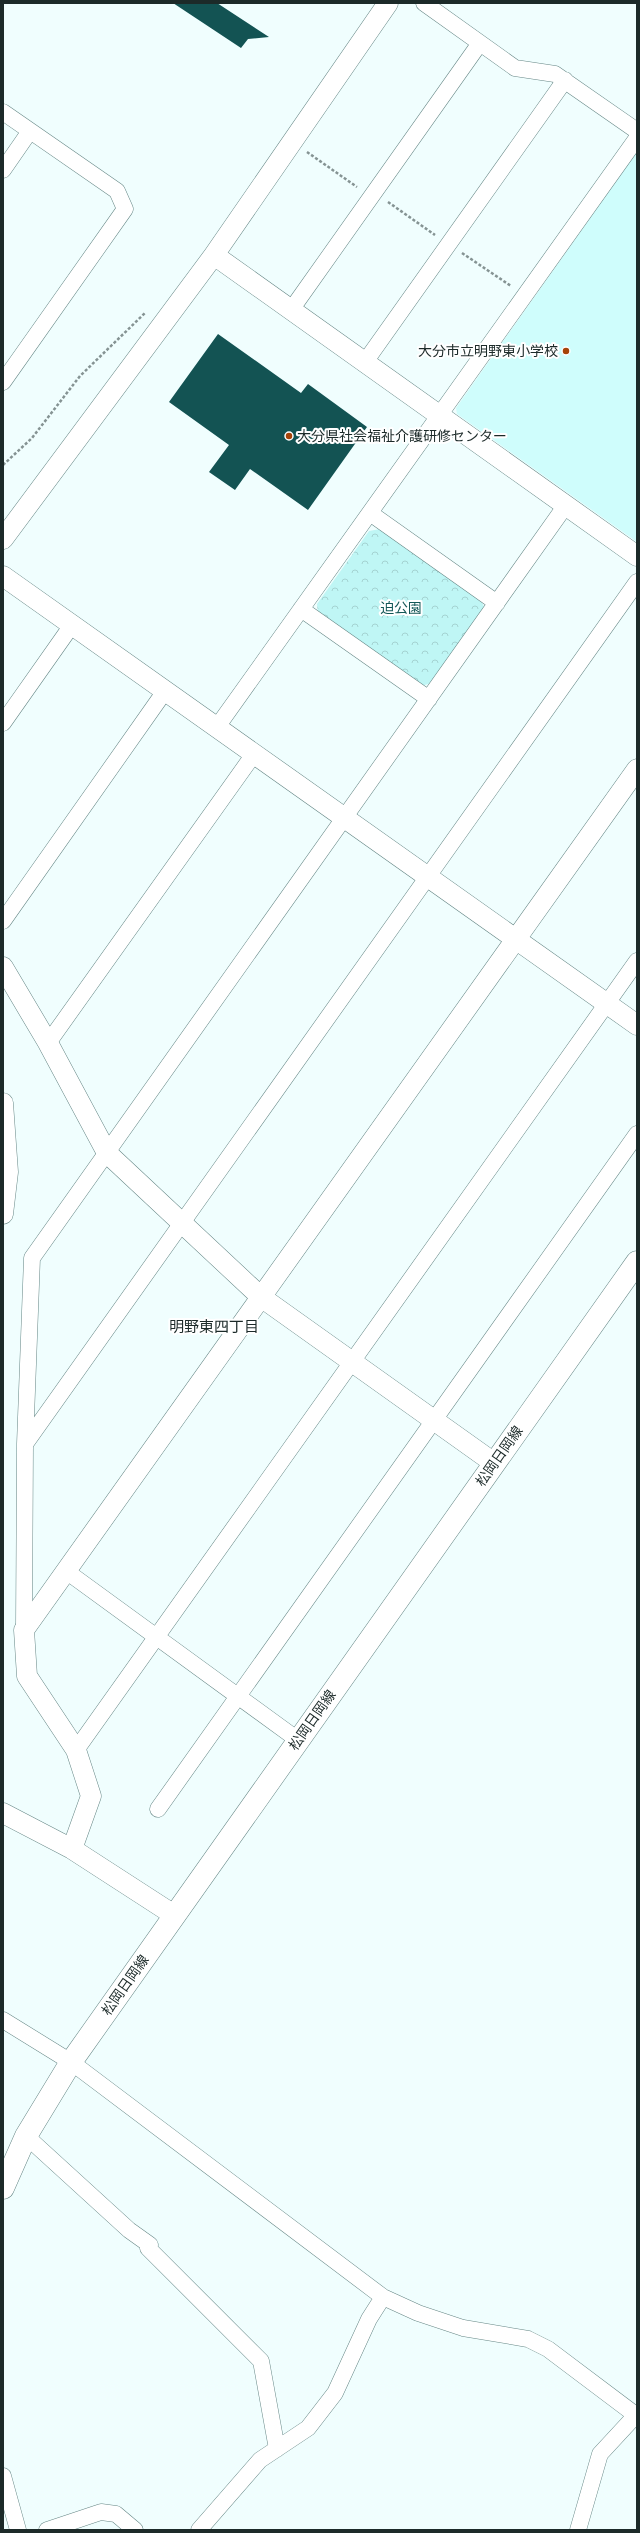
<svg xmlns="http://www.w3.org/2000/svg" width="640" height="2533" viewBox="0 0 640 2533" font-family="Cabin,'Noto Sans JP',sans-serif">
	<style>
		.built { fill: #cffdfc }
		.park { fill: url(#park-crowns) }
		.building { fill: #135353 }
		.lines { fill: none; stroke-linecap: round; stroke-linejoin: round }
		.minor-casing { stroke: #668786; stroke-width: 17 }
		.tertiary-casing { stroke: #668786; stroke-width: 21 }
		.secondary-casing { stroke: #668786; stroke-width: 23 }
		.path { stroke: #859393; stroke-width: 2.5; stroke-dasharray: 3 2; stroke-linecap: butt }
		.minor { stroke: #fff; stroke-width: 16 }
		.tertiary { stroke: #fff; stroke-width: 20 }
		.secondary { stroke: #fff; stroke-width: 22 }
		.poi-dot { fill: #a64308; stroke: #fff; stroke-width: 1.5 }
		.labels { text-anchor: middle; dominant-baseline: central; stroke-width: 4; stroke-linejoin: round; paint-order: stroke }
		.poi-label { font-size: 14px; fill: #1c2a29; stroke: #fff; text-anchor: end }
		.park-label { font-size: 14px; fill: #135757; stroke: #fff }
		.street-label { font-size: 14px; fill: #1c2a29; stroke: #fff }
		.neighbourhood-label { font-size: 15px; fill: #1c2a29; stroke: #fff }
	</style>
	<defs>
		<pattern id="park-crowns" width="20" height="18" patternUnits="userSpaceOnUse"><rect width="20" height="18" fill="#bff6f5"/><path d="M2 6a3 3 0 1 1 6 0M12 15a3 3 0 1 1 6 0" fill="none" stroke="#a4d3d2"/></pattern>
	</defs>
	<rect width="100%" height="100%" fill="#f0fefe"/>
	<!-- built -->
	<path class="built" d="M637 152V542L457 414 456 408Z"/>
	<!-- park -->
	<path class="park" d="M380 529 481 600 485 609 432 683 421 686 318 614 317 604 369 531Z"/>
	<!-- building -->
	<path class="building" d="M173 3H217L269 37 248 39 241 48Z
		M218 334 301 393 308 384 367 427 308 510 250 469 235 490 209 472 229 445 169 402Z"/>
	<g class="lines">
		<defs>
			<path id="minor" d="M424 3 515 68 555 74 637 131
				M3 112 117 191 125 209 3 382
				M3 170 30 131
				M291 310 480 43
				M365 362 565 80
				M370 513 497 603
				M301 609 429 699
				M3 723 72 625
				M217 727 637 138
				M3 921 165 691
				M48 1043 254 754
				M25 1444 637 582
				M66 1571 298 1740
				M24 1630 25 1444 32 1258 566 505
				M76 1750 637 961
				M158 1809 637 1134
				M3 2020 71 2062 383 2297 418 2313 463 2328 528 2339 548 2349 637 2416
				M26 2136 129 2230 150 2245 148 2248 261 2361 277 2449
				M3 2476 18 2530
				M47 2530 101 2512 116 2514 135 2530
				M199 2530 260 2460 308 2428 335 2393 369 2319 383 2297
				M578 2530 600 2454 637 2414"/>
			<path id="tertiary" d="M214 255 637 556
				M3 539 214 255 388 3
				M3 576 637 1025
				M3 967 48 1043 107 1153 261 1297 494 1463
				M3 1103 8 1172 3 1214
				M3 1813 72 1849 174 1915
				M72 1849 91 1796 76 1750 27 1676 24 1630 637 769"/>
			<path id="secondary" d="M3 2188 26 2136 71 2062 637 1262"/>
		</defs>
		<!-- minor casing -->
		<use href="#minor" class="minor-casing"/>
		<!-- tertiary casing -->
		<use href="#tertiary" class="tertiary-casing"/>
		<!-- secondary casing -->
		<use href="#secondary" class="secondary-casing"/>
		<!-- path -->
		<path class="path" d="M307 152 357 187
			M388 202 435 235
			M462 253 511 286
			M3 465 32 438 80 376 145 313"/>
		<!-- minor -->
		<use href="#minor" class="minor"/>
		<!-- tertiary -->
		<use href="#tertiary" class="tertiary"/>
		<!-- secondary -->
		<use href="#secondary" class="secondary"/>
	</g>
	<!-- markers -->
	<g class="poi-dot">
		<circle cx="566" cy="351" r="4"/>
		<circle cx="289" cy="436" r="4"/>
	</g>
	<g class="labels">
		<!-- poi labels -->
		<g class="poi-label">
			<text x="558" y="351">大分市立明野東小学校</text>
			<text x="297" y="436" text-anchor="start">大分県社会福祉介護研修センター</text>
		</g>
		<!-- park labels -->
		<g class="park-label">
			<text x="401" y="608">迫公園</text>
		</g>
		<!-- street labels -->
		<g class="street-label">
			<text transform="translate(499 1456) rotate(-55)">松岡日岡線</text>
			<text transform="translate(312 1720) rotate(-55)">松岡日岡線</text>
			<text transform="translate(125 1985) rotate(-55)">松岡日岡線</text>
		</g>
		<!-- neighbourhood labels -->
		<g class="neighbourhood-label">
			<text x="214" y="1327">明野東四丁目</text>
		</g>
	</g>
	<!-- border -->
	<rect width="640" height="2533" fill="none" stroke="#1c2a29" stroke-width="8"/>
</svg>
